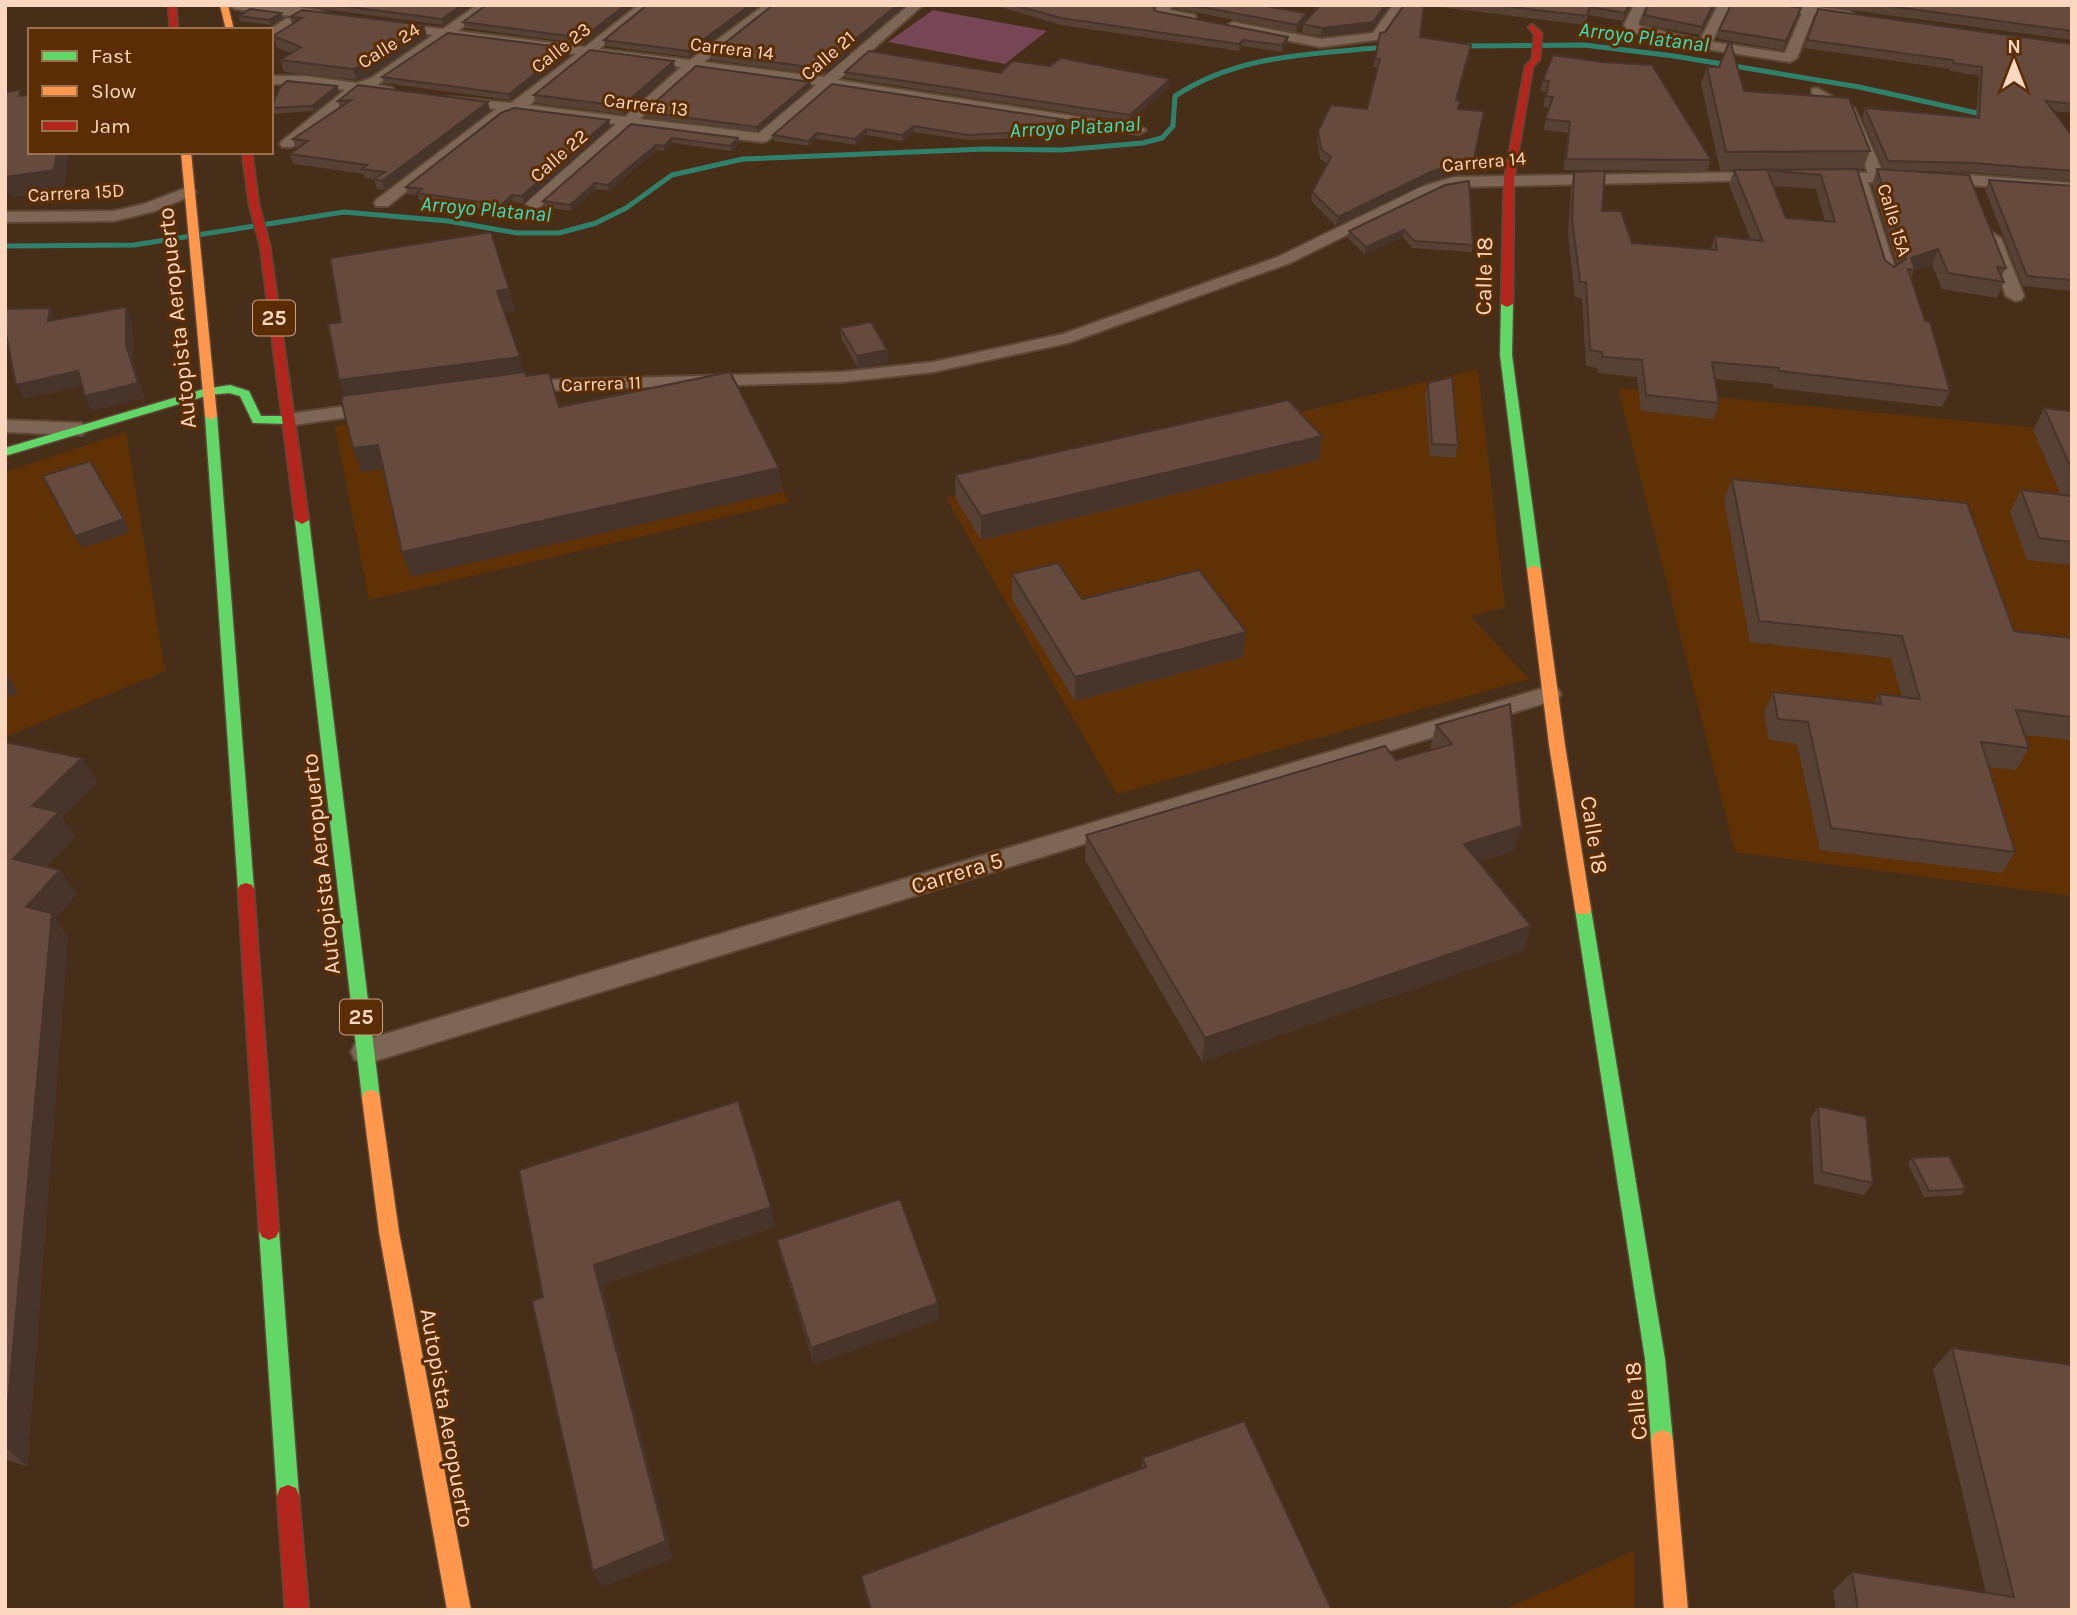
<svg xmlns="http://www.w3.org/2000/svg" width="2077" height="1615" viewBox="0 0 2077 1615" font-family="Karla,sans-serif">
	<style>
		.built { fill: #613106 }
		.green { fill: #774656 }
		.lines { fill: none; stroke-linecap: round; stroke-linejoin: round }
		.stream { stroke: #30806b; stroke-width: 5 }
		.street-casing { stroke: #5d4837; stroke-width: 4 }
		.fast-casing { stroke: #5d4837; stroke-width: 3 }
		.slow-casing { stroke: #5d4837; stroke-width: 3 }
		.jam-casing { stroke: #5d4837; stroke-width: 3 }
		.street { fill: #7d6655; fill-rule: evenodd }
		.fast { fill: #63d668; fill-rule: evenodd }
		.slow { fill: #ff974d; fill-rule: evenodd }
		.jam { fill: #b3261e; fill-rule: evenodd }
		.wall { fill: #574034; fill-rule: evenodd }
		.shaded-wall { fill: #47342b }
		.building { fill: #654a3d; stroke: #47342b; stroke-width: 2; fill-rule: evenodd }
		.labels { text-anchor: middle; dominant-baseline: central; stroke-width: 6; stroke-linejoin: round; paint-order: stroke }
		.far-street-label { font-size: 19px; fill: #fcd7bf; stroke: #5b2d05 }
		.far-water-label { font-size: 21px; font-style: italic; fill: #37e1bd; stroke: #5b2d05 }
		.shield { fill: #5b2d05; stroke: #cca487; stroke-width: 2 }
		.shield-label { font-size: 21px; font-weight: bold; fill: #fcd7bf }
		.street-label { font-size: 23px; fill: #fcd7bf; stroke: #5b2d05 }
	</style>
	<rect width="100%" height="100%" fill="#472e19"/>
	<!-- built -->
	<path class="built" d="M1478 369 1505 607 1470 616 1529 679 1117 794 946 498Z
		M1618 388 2072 431V896L1735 852Z
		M734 391 789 502 369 600 335 426 431 409 556 393 568 426Z
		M126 432 165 671 5 737V472Z
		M1634 1551V1610H1504Z"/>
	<!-- green -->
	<path class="green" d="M933 10 1047 31 1005 64 888 42Z"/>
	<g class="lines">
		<!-- stream -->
		<path class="stream" d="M1460 46 1584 45 1674 56 1859 87 1986 115
			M5 246 134 245 344 212 448 221 517 233H559L596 223 626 208 672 175 743 159 985 149 1062 150 1143 143 1162 138 1173 126 1175 96C1239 54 1313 54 1387 47"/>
		<defs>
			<path id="street" d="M229 5C254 5 318 4 334 17L328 21 305 18 271 38V30H269L290 16 235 9Z
				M477 5H492L458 31 585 47 638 5H652L599 49 690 60 764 5H778L704 62 824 77 909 5H923L838 80 1139 126 1146 130 1139 134 830 87 767 141 762 142 631 126 540 207 534 209 526 204 528 201 616 124 515 112 501 118 388 206H376L374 203 376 200 496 109 450 103V97L511 103 576 54 448 37 377 85 393 88V94L360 91 292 147H282L280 144 282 141 345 90 305 84H271V76H305L357 83 371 78 433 35 387 29V23L443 29ZM590 56 681 67 625 117 529 105ZM695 69 816 85 759 133 640 119Z
				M1159 5H1172L1169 10 1195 15 1196 18 1190 22 1155 15 1154 12Z
				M1393 5H1406L1382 39 1321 47 1233 30 1226 26 1233 22 1321 39 1373 33Z
				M1634 5H1646L1638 24 1640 26 1700 40 1718 5H1730L1712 42 1785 53 1802 13 1767 9 1761 5H1818L1817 7 1849 11 1855 15 1849 19 1814 15 1797 58 1790 62 1687 46 1630 32 1624 25Z
				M1817 88 1855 109 1883 173 1970 175 2072 183V193L1970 185 1868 182 1897 275 1889 280 1883 279 1853 181H1828L1820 176 1828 171 1868 173 1844 114 1812 95V89Z
				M1763 172 1768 174 1771 177 1768 180 1454 187 1431 193 1290 263 1068 343 933 372 842 382 551 390 519 395 510 389 519 383 551 380 842 372 933 362 1063 334 1278 257 1421 187 1453 177Z
				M188 187 193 189 196 192 193 195 155 211 114 221 5 222V212L114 211 144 204Z
				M1993 233 2001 238 2024 296 2021 300 2015 301 2006 296 1985 238Z
				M376 402 385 408 383 412 287 426 278 420 287 414Z
				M5 420 81 423 90 429 81 435 5 432Z
				M1550 686 1558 689 1561 694 1558 699 365 1064 355 1060 351 1052 355 1044 365 1040Z"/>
			<path id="fast" d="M1507 301 1513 304 1512 355 1541 569 1534 573 1527 569 1500 355 1501 304Z
				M230 385 249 391 261 416H287L293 420 287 424 253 423 240 396 229 393 209 395 5 456V448L204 389Z
				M211 412 217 416 254 889 252 893H240L238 889 205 416Z
				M302 516 309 520 380 1098 378 1104 371 1106 364 1104 362 1098 295 520Z
				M1583 903 1589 904 1591 909 1665 1359 1673 1441 1670 1449 1662 1452 1654 1449 1651 1441 1645 1359 1575 909 1577 904Z
				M269 1222 276 1225 279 1231 299 1496 296 1504 288 1507 280 1504 277 1496 259 1231 262 1225Z"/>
			<path id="slow" d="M220 5H228L234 30H226Z
				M181 152H191L217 416 211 420 205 416Z
				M1534 565 1541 569 1565 745 1591 909 1589 914H1577L1575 909 1549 745 1527 569Z
				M371 1090 378 1092 380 1098 399 1232 471 1610H447L379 1232 362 1098 364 1092Z
				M1662 1430 1670 1433 1673 1441 1688 1610H1664L1651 1441 1654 1433Z"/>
			<path id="jam" d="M168 5H176L178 30H170Z
				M1532 24 1542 33 1540 60 1533 67 1514 179 1513 304 1507 307 1501 304 1504 179 1525 66 1532 59 1534 34 1528 27Z
				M242 152H252L259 204 270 246 309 520 302 524 295 520 260 246 249 204Z
				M246 883 252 885 254 889 279 1231 276 1237 269 1240 262 1237 259 1231 238 889 240 885Z
				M288 1485 296 1488 299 1496 309 1610H285L277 1496 280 1488Z"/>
		</defs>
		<!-- street casing -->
		<use href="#street" class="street-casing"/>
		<!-- fast casing -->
		<use href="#fast" class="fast-casing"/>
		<!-- slow casing -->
		<use href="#slow" class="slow-casing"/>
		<!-- jam casing -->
		<use href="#jam" class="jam-casing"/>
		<!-- street -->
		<use href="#street" class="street"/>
		<!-- fast -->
		<use href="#fast" class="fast"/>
		<!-- slow -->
		<use href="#slow" class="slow"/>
		<!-- jam -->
		<use href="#jam" class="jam"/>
	</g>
	<!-- wall -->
	<path class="wall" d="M281 5H307L300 7Z
		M309 5H472L443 25 314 8Z
		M633 5 584 44 465 28 463 22Z
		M759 5 689 57 605 46 604 40Z
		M773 5H905L849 51 850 54 825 75 712 60 711 54Z
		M993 5H1156L1154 8 1155 11 1288 37 1287 43 1281 52 1242 46 1239 51 1061 25Z
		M1173 5H1260L1306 19 1296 32 1173 8Z
		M1320 5H1390L1372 31 1321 36 1302 33 1303 24Z
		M1404 5H1631L1623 21 1588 15 1585 25 1424 5 1420 37 1469 54 1457 100 1458 109 1484 111 1472 172 1433 180 1336 226 1311 201 1312 192 1327 164 1320 159 1317 140 1318 131 1367 109 1378 68 1373 67 1375 59 1385 32Z
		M1715 5 1700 35 1641 24 1644 15Z
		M1820 5H2072V40L1820 6Z
		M281 13 283 18 271 25 240 21 239 16Z
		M1798 16 1783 50 1730 41 1744 91 1870 151 1863 169H1857L1885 260 1894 267 1897 265 1872 184 1877 169H1884L1862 118 1865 108 1976 118 1979 76 1950 71V69L1804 48 1807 40 2072 44V111L2071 113 2054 111 2072 136V181L1970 172 1910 171 2006 268 2001 277 2004 282 1997 298 1942 289 1932 265 1914 270 1911 279 1950 391 1942 407 1773 388V384L1715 379 1719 403 1714 419 1641 411 1637 377 1598 373 1597 368 1586 366 1582 298 1575 297 1568 234 1571 187 1574 172 1602 211 1632 243 1710 250 1715 236 1751 240 1729 185 1734 170H1720L1701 84 1707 67H1719L1730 41 1717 38 1719 30ZM1773 186 1816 189 1825 222 1786 218Z
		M290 17 424 25 427 37 370 76 357 80 284 72 280 60 291 53 277 48 273 36 292 24Z
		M568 48 569 55 510 100 384 83 382 77Z
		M1553 55 1711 160 1707 171 1563 170 1568 133 1543 130 1549 108 1543 107 1546 92 1540 91 1543 80Z
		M1050 66 1170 79 1169 86 1130 122 846 78 845 72 1001 73Z
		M675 69 623 114 535 103 534 95Z
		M810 82 811 87 758 132 645 117 644 112Z
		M832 84 1111 127V132L1057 127 1050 135 1036 133 1028 138 967 140 914 132 902 141 867 135 856 145 817 139 809 146 774 141 773 135Z
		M358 85 490 111 385 190 377 189 374 179 365 178 364 174 293 164 290 154 297 149H296L293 139 340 107 338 101Z
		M339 91 314 111 273 114 271 108Z
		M609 120 610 127 524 204 514 202 502 212 419 200 418 195 408 194 406 187Z
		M631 124 738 138 739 143 731 151 673 143 664 151 657 150 609 191 596 189 571 211 544 207 543 201Z
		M1989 180 2072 186V291L2023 286 1985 190Z
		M1445 185 1473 245 1472 252 1412 248 1403 237 1364 254 1348 238 1349 231Z
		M840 328 888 362 858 368 842 340Z
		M1428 383 1458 445 1455 458 1430 456 1425 395Z
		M2044 408 2072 411V565L2027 560 2010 512 2021 490 2061 495 2033 430Z
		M1322 436 1319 460 981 540 956 499 955 475Z
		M1732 479 2014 631 2072 638V740L2024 735 2029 748 2016 770 1988 767 2015 852 2002 873 1820 850 1797 744 1769 740 1764 713 1773 692 1874 703 1879 694 1902 697 1891 658 1750 642 1724 500Z
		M1012 574 1082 599 1246 632 1243 657 1075 701 1012 599Z
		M1510 704 1514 851 1479 862 1531 926 1523 951 1202 1062 1085 860 1086 835 1396 760 1431 750 1430 749 1436 725Z
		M5 742 82 758 97 782 62 817 75 837 46 867 77 894 55 918 68 937 27 1466 5 1460Z
		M1818 1106 1873 1183 1864 1195 1814 1184 1810 1119Z
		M1912 1158 1966 1189 1961 1195 1924 1197 1908 1164Z
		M777 1240 940 1319 814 1364 781 1257Z
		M1952 1348 2072 1610H1836L1833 1591 1852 1572 1986 1593 1933 1369Z
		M1143 1458 1330 1610H870L861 1576 1142 1468Z"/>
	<!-- shaded-wall -->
	<path class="shaded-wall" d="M462 5H472L443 25 442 19Z
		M625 5H633L584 44 583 38Z
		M750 5H759L689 57 688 51Z
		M897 5H905L849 51 850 54 825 75V69L846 47Z
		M1385 5H1390L1372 31 1321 36 1322 28Z
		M1629 5H1631L1623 21 1625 13Z
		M1713 5H1715L1700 35 1702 27Z
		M281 13 283 18 271 25 269 20Z
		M1306 13V19L1296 32 1297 25Z
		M424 25 427 37 370 76 357 80 353 69Z
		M1288 37 1287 43 1281 52 1282 45Z
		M1243 40 1242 46 1239 51V44Z
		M568 48 569 55 510 100 509 94Z
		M674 61 675 69 623 114 622 106Z
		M1170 79 1169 86 1130 122V115Z
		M810 82 811 87 758 132 757 127Z
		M337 86 339 91 314 111 312 106Z
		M488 102 490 111 385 190 382 181Z
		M609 120 610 127 524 204 522 196Z
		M1057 121V127L1050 135V129Z
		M914 126V132L902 141V135Z
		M1036 127V133L1028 138V132Z
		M866 129 867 135 856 145 855 139Z
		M817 133V139L809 146 808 141Z
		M672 138 673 143 664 151V146Z
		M738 138 739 143 731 151 730 146Z
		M656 145 657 150 609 191 608 185Z
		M57 152H69L64 191 13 198 10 193 5 194V175Z
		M1473 163 1472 172 1433 180 1336 226 1338 217 1435 170Z
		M595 183 596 189 571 211 570 205Z
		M512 195 514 202 502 212 501 205Z
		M1404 230 1403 237 1364 254 1366 247Z
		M1938 249 1932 265 1914 270 1911 258Z
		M509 289 515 312 503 314 497 291Z
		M126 307 132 321 133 359 145 398 92 411 85 396 126 345Z
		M50 308 57 322 48 321Z
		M887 350 888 362 858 368 857 356Z
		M520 357 526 381 347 404 339 380Z
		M78 371 85 385 24 399 16 385Z
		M1322 436 1319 460 981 540V516Z
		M378 445 387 469 361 472 353 448Z
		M779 468 782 492 411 577 402 552Z
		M124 519 130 532 82 548 75 536Z
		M1246 632 1243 657 1075 701V677Z
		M5 670 18 693 5 698Z
		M82 758 97 782 62 817 75 837 30 884 13 859 32 806Z
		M1522 826 1514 851 1457 868 1464 844Z
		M60 870 77 894 55 918 68 937 27 1466 5 1447 26 907Z
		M1531 926 1523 951 1202 1062 1205 1038Z
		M771 1207 776 1227 602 1285 673 1558 602 1587 593 1571 594 1265Z
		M938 1303 940 1319 814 1364 811 1348Z"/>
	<!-- building -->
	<path class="building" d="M335 5H462L442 19Z
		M486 5H625L583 38 463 22Z
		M647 5H750L688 51 604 40Z
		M773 5H897L846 47H849L825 69 711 54Z
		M1014 5H1153L1155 11 1288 37 1282 45 1243 40 1239 44 1061 18Z
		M1191 5H1260L1306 13 1297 25Z
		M1320 5H1385L1373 22 1322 28 1303 24Z
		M1404 5H1424L1420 37 1471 45 1456 100 1460 101 1458 109 1484 111 1473 163 1435 170 1338 217 1312 192 1331 157 1321 149 1318 131 1331 105 1367 109 1380 59H1375L1380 33 1385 32Z
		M1496 5H1629L1625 13 1590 7 1587 16Z
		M1648 5H1713L1702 27 1644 15Z
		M1731 5H1784L1801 8 1786 41 1719 30Z
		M1881 5H2072V31Z
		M250 9 281 13 269 20 239 16Z
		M1818 9 2072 44V104L2046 101 2072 136V171L1974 163 1888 161 1865 108 1979 118 1982 67 1953 63V60L1807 40Z
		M302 10 424 25 366 64 353 69 280 60 301 47 273 36 302 18 290 17Z
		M448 33 568 48 509 94 382 77Z
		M1730 40 1744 91 1849 98 1870 151 1726 152 1707 67H1719Z
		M590 50 674 61 622 106 534 95Z
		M869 51 1001 73 1012 61 1050 66 1061 58 1170 79 1130 115 845 72Z
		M1553 55 1602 62 1652 65 1711 160 1566 159 1570 122 1545 119 1553 97 1546 96 1549 81 1543 80Z
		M696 66 810 82 757 127 644 112Z
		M287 81 337 86 312 106 271 108 280 87Z
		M832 84 1111 127 1057 121 1050 129 1036 127 1028 132 967 135 914 126 902 135 866 129 855 139 817 133 808 141 773 135Z
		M358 85 488 102 382 181 374 179 385 172 362 169 367 165 290 154 308 141 293 139 351 100 338 101Z
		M20 90 19 96 30 95V152H57L54 170 5 177V92Z
		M514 108 609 120 522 196 512 195 501 205 417 193 422 189 406 187 501 113Z
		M631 124 738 138 730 146 672 138 664 146 656 145 608 185 595 183 570 205 543 201Z
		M1857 169 1885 260 1894 267 1906 259 1877 169 1969 175 2006 268 1997 267 2004 282 1948 273 1938 249 1911 258 1915 270 1908 269 1925 321 1930 322 1950 391 1779 371V368L1712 362 1719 403 1646 395 1642 360 1603 357 1602 352 1590 350 1586 282H1580L1572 219 1574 172 1605 171 1602 211H1621L1632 243 1717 250 1715 236 1763 241 1734 170ZM1767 170 1821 175 1835 222 1786 218Z
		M1989 180 2072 186V280L2027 276Z
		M1469 181 1473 245 1414 241 1404 230 1366 247 1349 231 1445 185Z
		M491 232 509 289 497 291 520 357 339 380 328 324 341 322 330 258Z
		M126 307V345L138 383 85 396 78 371 16 385 5 329V309L50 308 48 321Z
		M871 322 887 350 857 356 840 328Z
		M525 372 526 376 549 373 559 407 730 372 779 468 402 552 378 445 353 448 342 404V396Z
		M1452 377 1458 445 1432 444 1428 383Z
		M1288 400 1322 436 981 516 955 475Z
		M2044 408 2072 411V470Z
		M90 461 124 519 75 536 43 476Z
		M1732 479 1967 503 2014 631 2072 638V717L2016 710 2029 748 1981 742 2015 852 1831 828 1808 722 1778 719 1773 692 1881 704 1879 694 1920 699 1902 636 1759 621Z
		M2021 490 2072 496V542L2039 538Z
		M1058 563 1082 599 1199 570 1246 632 1075 677 1012 574Z
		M1510 704 1522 826 1464 844 1531 926 1205 1038 1086 835 1385 746 1396 760 1452 744 1436 725Z
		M5 742 82 758 32 806 59 812 13 859 60 870 26 907 52 913 5 1437Z
		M738 1101 771 1207 594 1265 666 1541 593 1571 532 1301 543 1297 519 1170Z
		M1818 1106 1866 1117 1873 1183 1822 1172Z
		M1949 1156 1966 1189 1929 1191 1912 1158Z
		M900 1199 938 1303 811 1348 777 1240Z
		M1952 1348 2072 1365V1610H1858L1852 1572 2014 1597Z
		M1244 1421 1331 1608 1326 1610H871L861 1576 1146 1467 1143 1458Z"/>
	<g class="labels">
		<!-- far-street labels -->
		<g class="far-street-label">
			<text transform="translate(389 46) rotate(-32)">Calle 24</text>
			<text transform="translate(561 48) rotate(-38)">Calle 23</text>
			<text transform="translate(732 49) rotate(7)">Carrera 14</text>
			<text transform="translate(828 56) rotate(-41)">Calle 21</text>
			<text transform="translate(646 105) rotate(7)">Carrera 13</text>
			<text transform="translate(559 156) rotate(-41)">Calle 22</text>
			<text transform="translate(1484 162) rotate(-5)">Carrera 14</text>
			<text transform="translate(76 193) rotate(-3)">Carrera 15D</text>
			<text transform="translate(1894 220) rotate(73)">Calle 15A</text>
			<text transform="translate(601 384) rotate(-2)">Carrera 11</text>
		</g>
		<!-- far-water labels -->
		<g class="far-water-label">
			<text transform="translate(1644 37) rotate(7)">Arroyo Platanal</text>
			<text transform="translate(1075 127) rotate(-3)">Arroyo Platanal</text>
			<text transform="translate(486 209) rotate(5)">Arroyo Platanal</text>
		</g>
		<!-- shield labels -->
		<g class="shield">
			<rect x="253" y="300.5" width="42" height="35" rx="5"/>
			<rect x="340" y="999.5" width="42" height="35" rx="5"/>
		</g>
		<g class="shield-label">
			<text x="274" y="318">25</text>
			<text x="361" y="1017">25</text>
		</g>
		<!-- street labels -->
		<g class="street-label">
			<text transform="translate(1484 276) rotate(-89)">Calle 18</text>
			<text transform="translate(177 318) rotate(-96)">Autopista Aeropuerto</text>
			<text transform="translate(1594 835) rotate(81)">Calle 18</text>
			<text transform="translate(321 864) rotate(-96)">Autopista Aeropuerto</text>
			<text transform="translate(957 873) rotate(-17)">Carrera 5</text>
			<text transform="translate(1636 1401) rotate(-95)">Calle 18</text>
			<text transform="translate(447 1418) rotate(80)">Autopista Aeropuerto</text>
		</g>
	</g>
	<!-- border -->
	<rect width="2077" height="1615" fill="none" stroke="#fcd7bf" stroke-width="14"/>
	<!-- legend -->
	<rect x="28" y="28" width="245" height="126" fill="#5b2d05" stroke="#9b714f" stroke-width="2"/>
	<rect x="42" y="51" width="35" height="10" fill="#63d668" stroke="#9b714f" stroke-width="2"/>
	<text x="91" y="63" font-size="21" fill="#fcd7bf">Fast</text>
	<rect x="42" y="86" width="35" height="10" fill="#ff974d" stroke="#9b714f" stroke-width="2"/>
	<text x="91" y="98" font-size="21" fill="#fcd7bf">Slow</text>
	<rect x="42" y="121" width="35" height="10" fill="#b3261e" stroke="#9b714f" stroke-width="2"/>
	<text x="91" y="133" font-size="21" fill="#fcd7bf">Jam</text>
	<!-- north arrow -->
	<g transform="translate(2014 63)" stroke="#5b2d05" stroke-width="5" paint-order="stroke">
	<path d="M0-5L12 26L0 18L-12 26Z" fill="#fcd7bf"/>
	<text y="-10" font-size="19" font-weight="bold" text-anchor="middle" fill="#fcd7bf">N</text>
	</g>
</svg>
